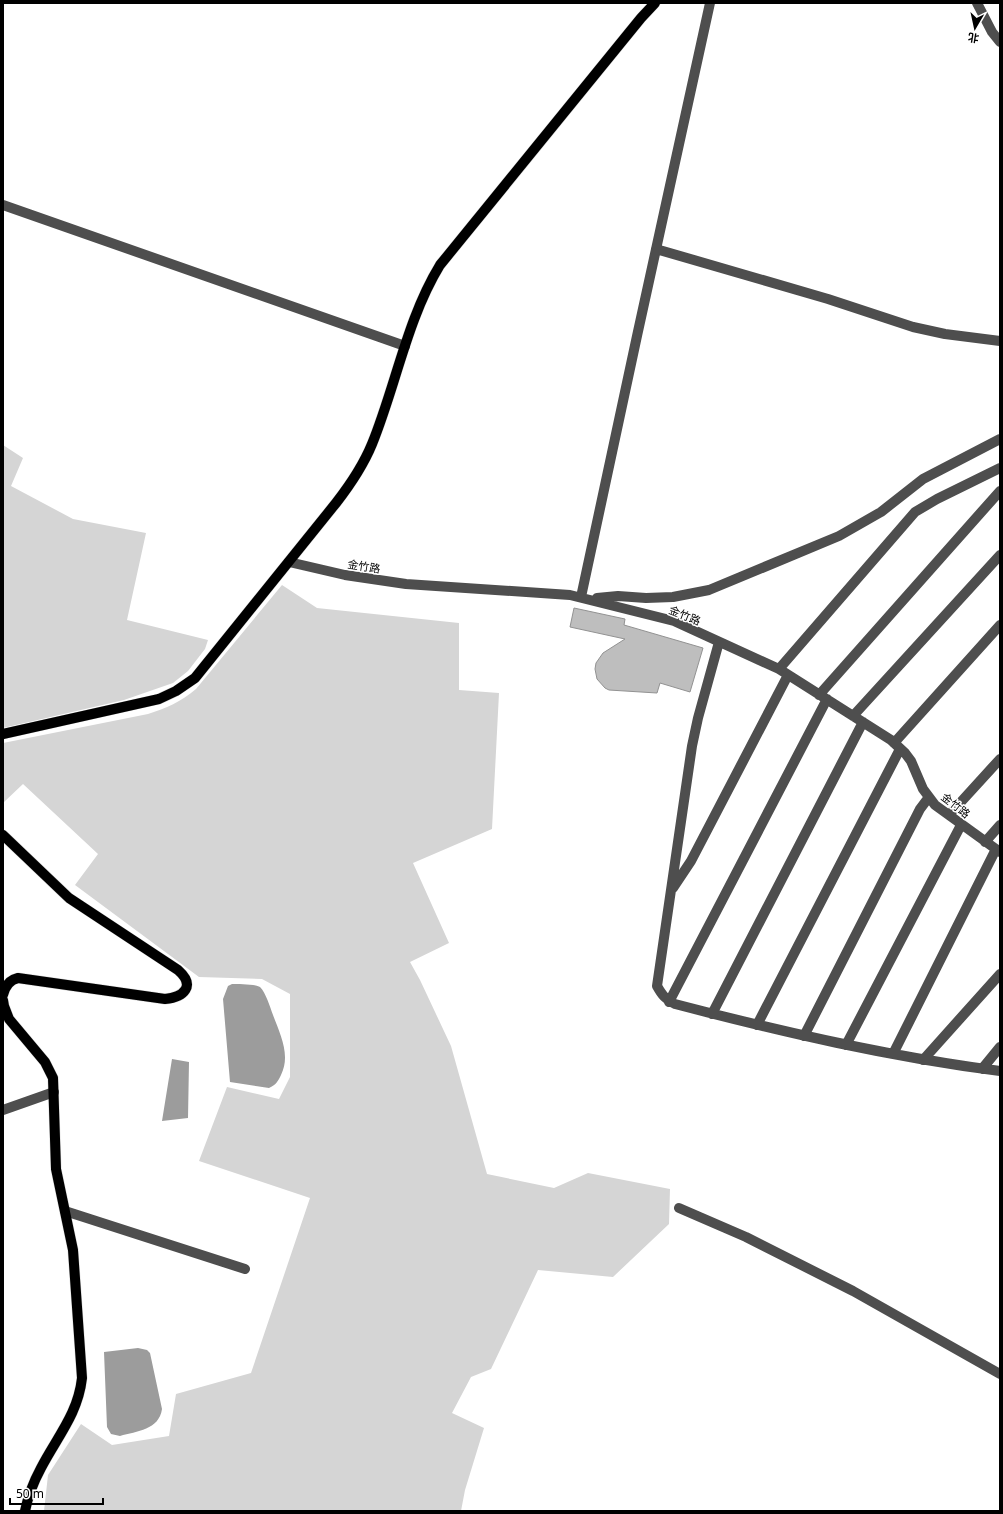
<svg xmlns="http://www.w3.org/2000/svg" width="1003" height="1514" viewBox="0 0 1003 1514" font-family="'Noto Sans','Noto Sans SC',sans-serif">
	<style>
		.green { fill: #d5d5d5 }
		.water { fill: #9c9c9c }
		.building { fill: #bebebe; stroke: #929292 }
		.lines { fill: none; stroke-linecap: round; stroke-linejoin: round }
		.major-casing { stroke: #dbdbdb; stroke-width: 11 }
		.minor { stroke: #4e4e4e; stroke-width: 10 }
		.major { stroke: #000; stroke-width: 10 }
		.labels { text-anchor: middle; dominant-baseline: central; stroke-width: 3; stroke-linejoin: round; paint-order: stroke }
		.street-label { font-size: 11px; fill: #000; stroke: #fff }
	</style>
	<rect width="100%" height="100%" fill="#fff"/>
	<!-- green -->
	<path class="green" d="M3 445 23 458 11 486 73 519 146 533 127 620 208 640 205 649 188 671 173 683 124 700 3 728Z
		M282 585 317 608 459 623V690L499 693 492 829 413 863 449 943 410 962 420 980 451 1046 487 1174 554 1188 588 1173 670 1189 669 1224 613 1277 538 1270 491 1369 471 1377 452 1413 484 1428 465 1490 461 1511H44L48 1475 81 1424 112 1445 169 1436 176 1394 251 1373 310 1198 199 1161 227 1087 279 1099 290 1077V994L262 979 199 977 75 885 98 854 23 784 3 803V743L148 714C166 708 181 702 196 689Z"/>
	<!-- water -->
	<path class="water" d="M232 984C238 984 255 984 260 987 266 993 270 1007 273 1015 280 1034 291 1055 281 1075 278 1081 276 1085 269 1088L230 1082 223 999 228 986Z
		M172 1059 189 1062 188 1118 162 1121Z
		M138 1348 147 1350 150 1353 162 1409C159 1430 137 1431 120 1436L111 1434 107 1427 104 1352Z"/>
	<!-- building -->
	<path class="building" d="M574 608 625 619 624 625 703 648 690 692 660 683 657 693 609 690 605 688 597 679 595 669 596 663 603 653 625 639 570 627Z"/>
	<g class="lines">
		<defs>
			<path id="major" d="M3 734 159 699 176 691 195 678 336 503C350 485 363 466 372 444 396 385 407 319 440 265L641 18 655 3
				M3 835 69 898 178 970C196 986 184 997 165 999L18 978C9 980 5 986 3 995
				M3 1000 4 1006 9 1019 45 1062 53 1078 56 1169 73 1250 82 1378C78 1414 57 1437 41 1468 34 1481 28 1496 25 1511"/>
		</defs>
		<!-- major casing -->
		<use href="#major" class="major-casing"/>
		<!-- minor -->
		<path class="minor" d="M977 3 992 32 1000 42
			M3 205 405 346
			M656 249 828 299 913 327 945 334 1000 341
			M289 562 345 575 406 584 570 595 674 621 779 669 891 740 905 753 911 761 923 789 935 805 1000 852
			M581 597 637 336 710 3
			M597 598 618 596 646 598 673 597 709 590 839 536 881 512 923 479 1000 439
			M719 642 698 718 692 746 657 986C662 995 666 1000 675 1004 782 1032 890 1057 1000 1071
			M779 669 915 512 937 499 1000 468
			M819 695 1000 491
			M853 716 1000 555
			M894 743 1000 625
			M949 815 1000 759
			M985 842 1000 825
			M673 888 691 861 788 675
			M669 1002 827 699
			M712 1014 863 722
			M757 1025 900 749
			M804 1036 920 809 929 797
			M846 1045 961 825
			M893 1054 996 849
			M923 1060 1000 974
			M982 1069 1000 1047
			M3 1110 54 1092
			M679 1208 746 1237 853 1291 1000 1374
			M65 1211 245 1269"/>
		<!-- major -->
		<use href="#major" class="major"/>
	</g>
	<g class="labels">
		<!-- street labels -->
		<g class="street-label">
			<text transform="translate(364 566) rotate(9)">金竹路</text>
			<text transform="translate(685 615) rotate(22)">金竹路</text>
			<text transform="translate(956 805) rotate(38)">金竹路</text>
		</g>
	</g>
	<!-- border -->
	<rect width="1003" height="1514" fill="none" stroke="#000000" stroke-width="8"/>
	<!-- north arrow -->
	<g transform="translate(975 28) rotate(189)" stroke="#ffffff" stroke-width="3" paint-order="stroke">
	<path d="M0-3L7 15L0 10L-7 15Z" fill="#000000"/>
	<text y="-6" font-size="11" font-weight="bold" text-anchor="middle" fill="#000000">北</text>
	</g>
	<!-- scale -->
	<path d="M10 1498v6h93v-6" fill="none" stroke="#000000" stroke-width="2"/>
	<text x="16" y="1498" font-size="12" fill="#000000" stroke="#ffffff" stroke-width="3" paint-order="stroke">50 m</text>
</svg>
